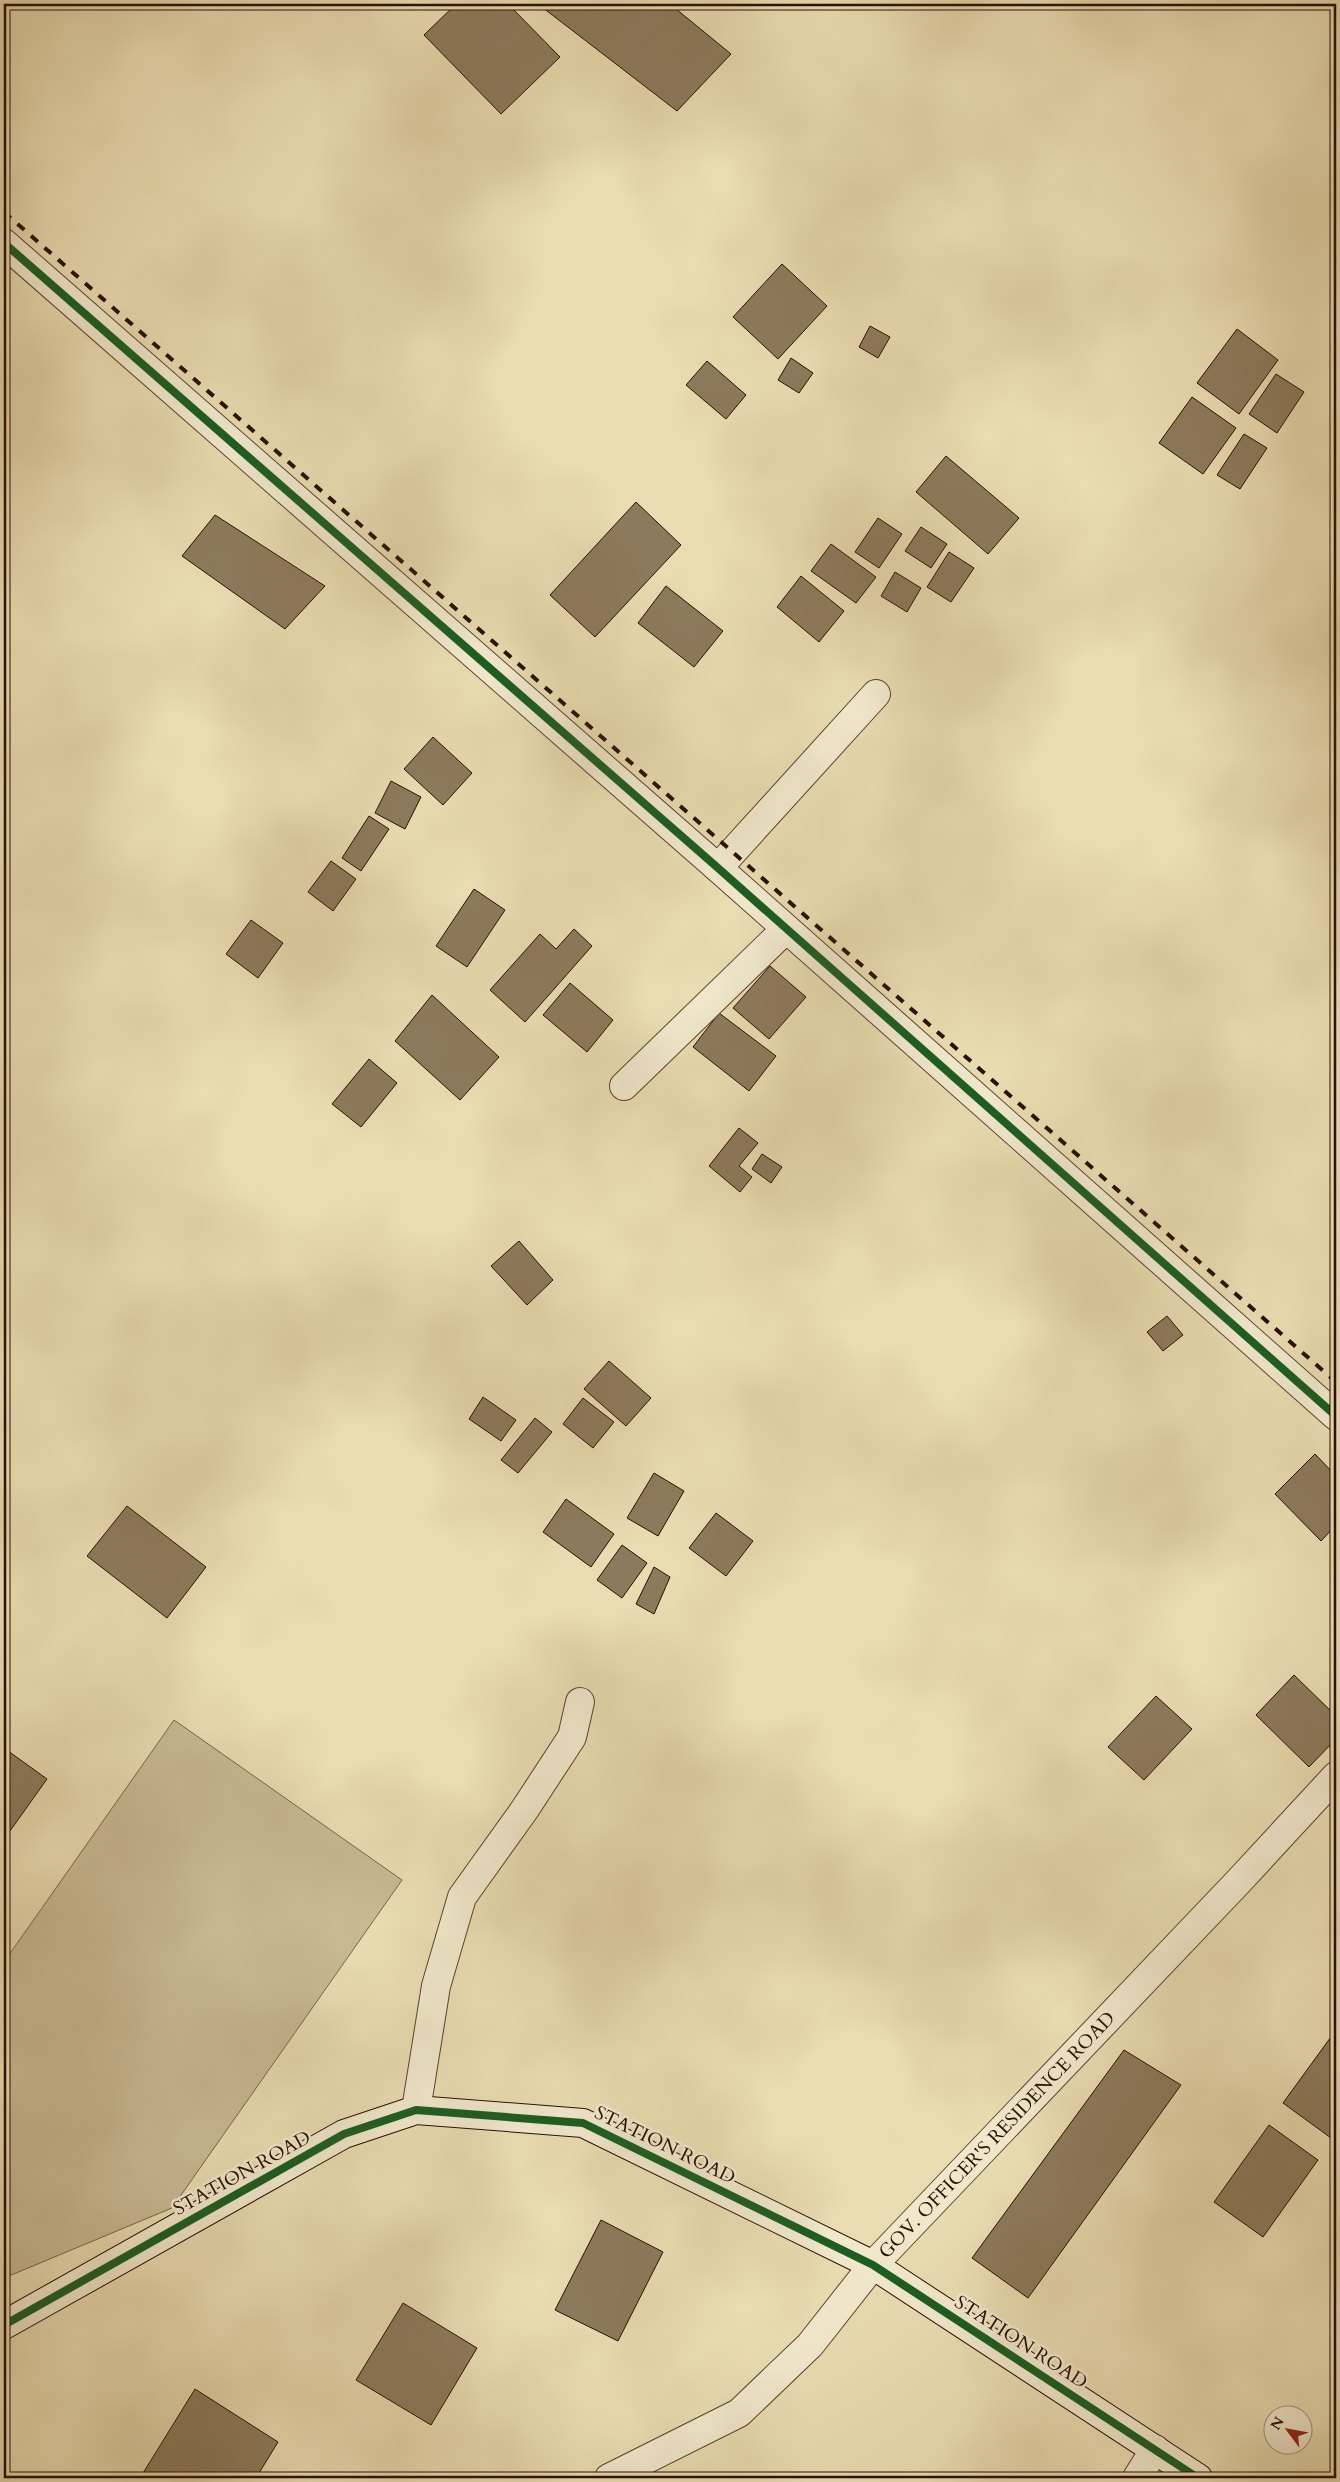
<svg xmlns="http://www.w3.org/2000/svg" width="1340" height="2482" viewBox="0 0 1340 2482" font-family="Cardo,serif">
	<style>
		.green { fill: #c8b993; stroke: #78644a }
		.building { fill: #8d7a5c; stroke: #290f00 }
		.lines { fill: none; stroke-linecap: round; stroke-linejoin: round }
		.street-casing { stroke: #59422c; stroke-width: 30 }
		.secondary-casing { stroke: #290f00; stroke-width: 30 }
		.street { stroke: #f1e8cc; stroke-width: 28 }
		.secondary { stroke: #f1e8cc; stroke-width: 28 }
		.rail { stroke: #290f00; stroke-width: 4; stroke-dasharray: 9 9; stroke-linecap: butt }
		.cycleway-casing { stroke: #f1e8cc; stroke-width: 11 }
		.cycleway { stroke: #1b5e20; stroke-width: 8 }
		.labels { text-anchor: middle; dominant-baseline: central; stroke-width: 5; stroke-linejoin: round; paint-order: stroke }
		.street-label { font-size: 19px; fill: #290f00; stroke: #f1e8cc }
	</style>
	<rect width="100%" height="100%" fill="#e9dcb1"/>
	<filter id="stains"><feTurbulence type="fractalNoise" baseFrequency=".004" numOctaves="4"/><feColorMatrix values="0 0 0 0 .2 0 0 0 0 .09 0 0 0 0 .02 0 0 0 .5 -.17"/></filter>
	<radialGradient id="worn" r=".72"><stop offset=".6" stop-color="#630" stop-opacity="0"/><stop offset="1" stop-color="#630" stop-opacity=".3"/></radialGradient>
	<!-- green -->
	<path class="green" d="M174 1720 402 1880 172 2208 4 2278V1962Z"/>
	<!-- building -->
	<path class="building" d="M456 4H508L560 57 501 114 424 35Z
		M538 4H670L731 54 677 111Z
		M782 264 827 306 778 359 733 317Z
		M870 326 890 337 878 358 859 347Z
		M1237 329 1278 360 1239 414 1197 383Z
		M791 358 813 373 799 393 778 380Z
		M707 361 746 395 726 419 686 385Z
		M1276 374 1304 392 1277 433 1249 414Z
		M1192 397 1236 428 1203 474 1159 443Z
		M1244 434 1267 448 1240 489 1217 475Z
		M946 456 1019 518 988 554 916 492Z
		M636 502 681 545 595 637 550 595Z
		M215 515 325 586 285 629 182 556Z
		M878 518 902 534 879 568 855 552Z
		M921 527 947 544 931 568 905 551Z
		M831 544 876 577 856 603 811 571Z
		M949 552 974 568 951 602 927 587Z
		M895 572 921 588 907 612 881 596Z
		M801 576 844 611 819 642 777 607Z
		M666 586 723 631 694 667 638 623Z
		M433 737 472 773 443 805 404 769Z
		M391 781 421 797 405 829 375 813Z
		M369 816 389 829 361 871 342 858Z
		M331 861 356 879 333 911 308 892Z
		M474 889 505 910 467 967 436 946Z
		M251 920 283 943 258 978 226 954Z
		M574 929 592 946 525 1022 490 990 540 934 556 949Z
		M770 966 806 997 769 1039 733 1008Z
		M570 983 613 1020 587 1052 543 1015Z
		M432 995 499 1057 460 1100 395 1041Z
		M719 1013 776 1056 749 1091 693 1047Z
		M369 1059 397 1083 361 1127 332 1104Z
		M739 1128 758 1143 739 1166 752 1177 740 1192 709 1166Z
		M762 1154 782 1167 771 1183 752 1169Z
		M519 1241 553 1280 527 1305 491 1266Z
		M1167 1316 1183 1335 1163 1351 1147 1332Z
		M609 1361 651 1398 626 1426 584 1389Z
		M483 1397 516 1420 501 1441 469 1419Z
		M583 1398 614 1422 593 1448 563 1424Z
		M535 1418 552 1432 518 1473 501 1460Z
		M1315 1454 1336 1476V1525L1321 1541 1275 1494Z
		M654 1473 684 1491 658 1536 627 1518Z
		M566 1499 614 1534 591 1567 543 1532Z
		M127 1506 206 1567 167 1618 87 1556Z
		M716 1513 753 1541 726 1576 689 1548Z
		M622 1545 647 1563 622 1598 597 1580Z
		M654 1567 670 1577 654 1614 636 1604Z
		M1294 1675 1336 1716V1739L1309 1767 1256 1715Z
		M1156 1696 1192 1729 1144 1780 1108 1747Z
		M4 1748 47 1779 5 1838 4 1837Z
		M1336 2030V2132L1331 2138 1283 2103Z
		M1124 2050 1181 2085 1028 2298 972 2258Z
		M1269 2125 1318 2160 1263 2237 1214 2202Z
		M601 2220 663 2252 618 2341 555 2310Z
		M403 2303 477 2348 431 2425 356 2380Z
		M195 2389 278 2442 256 2478H140Z"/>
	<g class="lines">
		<defs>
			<g id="street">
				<path d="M4 243 718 868 1336 1416"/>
				<path d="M718 868 876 694"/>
				<path d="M624 1086 786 929"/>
				<path d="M416 2110 436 1986 462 1897 525 1809 572 1737 580 1702"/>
				<path id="s1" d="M609 2478 739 2413 810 2345 873 2265 1239 1881 1336 1776"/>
				<path d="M1137 2478 1155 2449"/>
			</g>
			<path id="secondary" d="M4 2325 344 2134 416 2110 583 2123 873 2265 1198 2478"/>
		</defs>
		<!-- street casing -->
		<use href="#street" class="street-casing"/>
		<!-- secondary casing -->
		<use href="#secondary" class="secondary-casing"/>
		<!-- street -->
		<use href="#street" class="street"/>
		<!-- secondary -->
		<use href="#secondary" class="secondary"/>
		<!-- rail -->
		<path class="rail" d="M4 212 1336 1382"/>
		<defs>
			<path id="cycleway" d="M4 243 718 868 1336 1416
				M4 2325 344 2134 416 2110 583 2123 873 2265 1198 2478"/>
		</defs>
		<!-- cycleway casing -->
		<use href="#cycleway" class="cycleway-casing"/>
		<!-- cycleway -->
		<use href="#cycleway" class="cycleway"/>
	</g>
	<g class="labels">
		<!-- street labels -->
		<g class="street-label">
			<text stroke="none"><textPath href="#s1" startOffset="525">GOV. OFFICER'S RESIDENCE ROAD</textPath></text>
			<text transform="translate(665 2145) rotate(26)">STATION ROAD</text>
			<text transform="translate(242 2173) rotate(-29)">STATION ROAD</text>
			<text transform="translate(1021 2342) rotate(33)">STATION ROAD</text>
		</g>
	</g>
	<!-- margin -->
	<rect width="1340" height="2482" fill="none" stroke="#e9dcb1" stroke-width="20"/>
	<rect x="5" y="5" width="1330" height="2472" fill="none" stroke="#290f00" stroke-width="2.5"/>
	<rect x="10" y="10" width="1320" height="2462" fill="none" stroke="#290f00"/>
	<!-- north arrow -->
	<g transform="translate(1288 2430) rotate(302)"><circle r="24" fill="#f1e8cc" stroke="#a1917a"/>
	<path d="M0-4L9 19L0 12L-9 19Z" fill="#8f2418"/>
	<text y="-8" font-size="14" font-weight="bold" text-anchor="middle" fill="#290f00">N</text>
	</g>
	<rect width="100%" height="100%" filter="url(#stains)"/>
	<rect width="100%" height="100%" fill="url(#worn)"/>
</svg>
